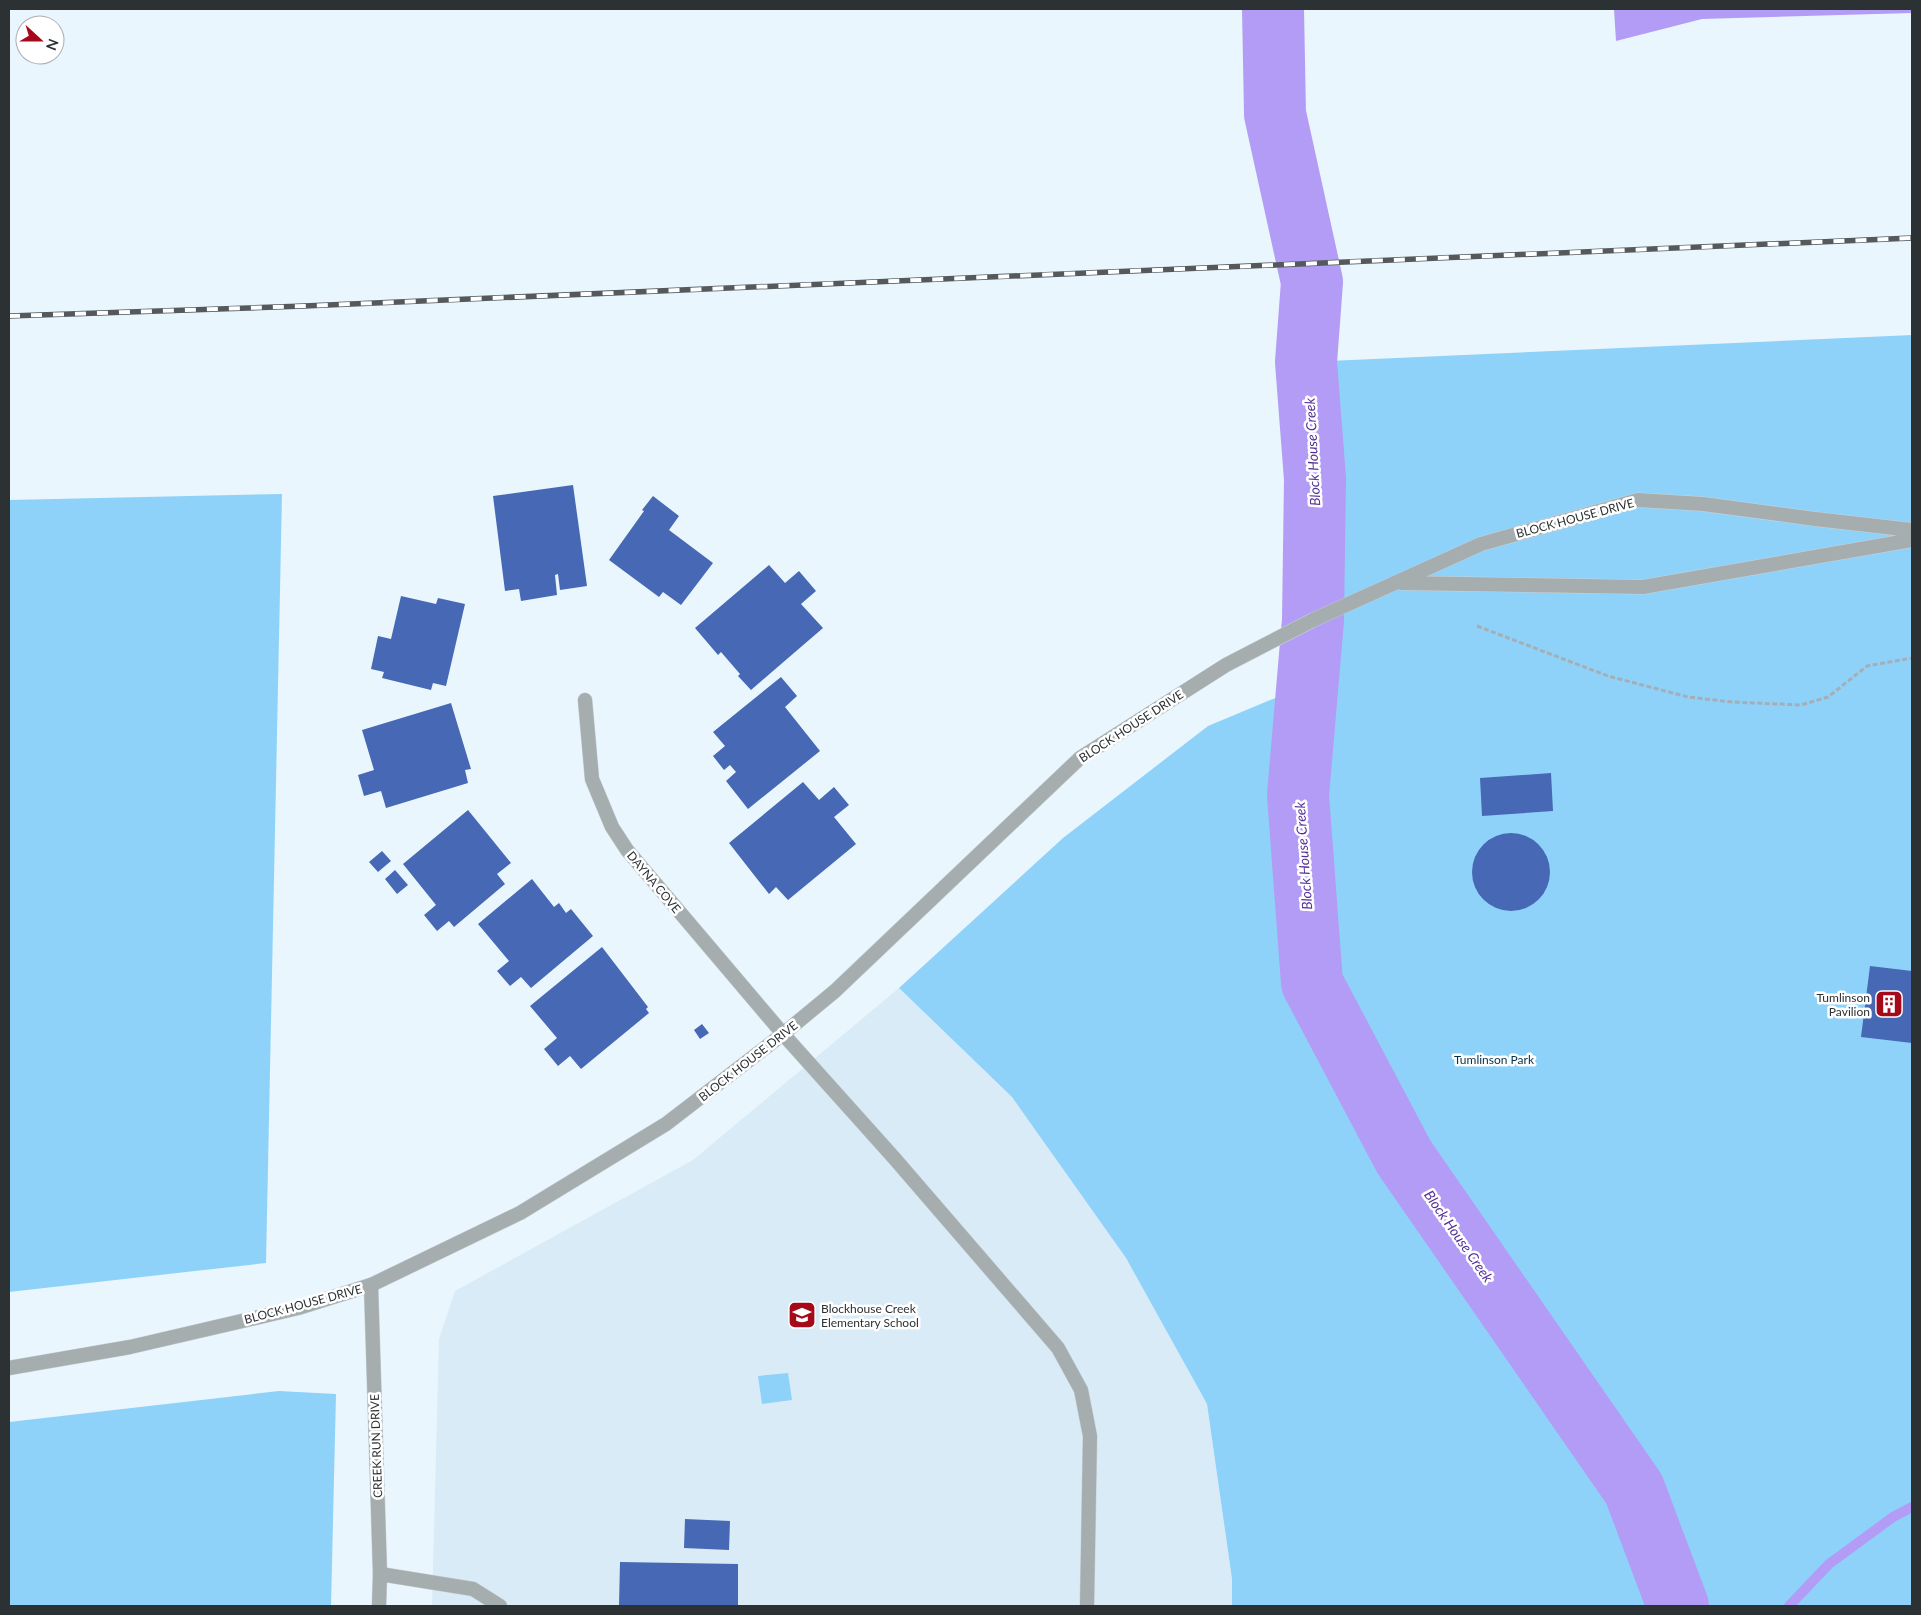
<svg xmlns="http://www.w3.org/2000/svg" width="1921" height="1615" viewBox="0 0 1921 1615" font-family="Lato,sans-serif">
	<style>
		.built { fill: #d8ebf7 }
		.green { fill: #8fd2f9 }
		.water { fill: #b39cf5 }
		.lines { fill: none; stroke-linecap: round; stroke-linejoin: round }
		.stream { stroke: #b39cf5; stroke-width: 10 }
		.river { stroke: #b39cf5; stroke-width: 62 }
		.building { fill: #4668b5 }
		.service-casing { stroke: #c8d3da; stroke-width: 15 }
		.minor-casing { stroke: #c8d3da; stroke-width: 15 }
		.tertiary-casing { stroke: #c8d3da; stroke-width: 15 }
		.path { stroke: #a5aeb5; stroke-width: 3; stroke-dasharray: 5 2.5; stroke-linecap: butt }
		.service { stroke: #a6adae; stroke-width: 14 }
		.minor { stroke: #a6adae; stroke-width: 14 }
		.tertiary { stroke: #a6adae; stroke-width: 14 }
		.rail-casing { stroke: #53595d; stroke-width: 5.5 }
		.rail { stroke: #fff; stroke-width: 4; stroke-dasharray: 11; stroke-linecap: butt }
		.labels { text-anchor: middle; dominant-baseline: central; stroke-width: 5; stroke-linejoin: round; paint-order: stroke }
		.street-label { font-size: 12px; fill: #2c3134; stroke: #fff }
		.poi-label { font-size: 12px; fill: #2c3134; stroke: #fff; text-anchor: end }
		.park-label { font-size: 12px; fill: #003349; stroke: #fff }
		.water-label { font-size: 14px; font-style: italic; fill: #543196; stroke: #fff }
	</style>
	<rect width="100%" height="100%" fill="#eaf6fe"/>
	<!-- built -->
	<path class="built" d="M899 988 1012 1097 1126 1258 1207 1404 1232 1579V1606H432L439 1339 455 1291 693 1160Z"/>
	<!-- green -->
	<path class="green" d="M1912 335V1606H1232V1579L1207 1404 1126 1258 1012 1097 899 988 1063 838 1208 726 1316 681 1315 479 1306 362Z
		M282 494 266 1263 9 1292V500Z
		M788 1373 792 1400 762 1404 758 1376Z
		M279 1391 336 1394 331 1606H9V1422Z"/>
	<!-- water -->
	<path class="water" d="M1614 9H1912V13L1702 19 1616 41Z"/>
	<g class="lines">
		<!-- stream -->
		<path class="stream" d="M1789 1606 1829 1564 1893 1517 1912 1507"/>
		<!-- river -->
		<path class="river" d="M1273 9 1275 114 1312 282 1306 362 1315 479 1313 620 1298 795 1312 983 1404 1157 1634 1489 1678 1606"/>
	</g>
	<!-- building -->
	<path class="building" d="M573 485 587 586 560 590 558 574 555 575 557 595 521 601 519 589 505 591 493 496Z
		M653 496 679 516 669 530 713 563 681 605 663 592 659 597 609 560 644 511 642 510Z
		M769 565 785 583 799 571 816 591 801 604 823 628 751 690 738 676 740 674 721 652 718 655 695 628Z
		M401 596 436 604 438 598 465 604 446 686 433 683 431 690 382 678 384 672 371 669 378 636 391 639Z
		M781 677 797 696 785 707 820 751 748 809 726 781 736 772 730 765 724 770 713 756 725 746 713 732Z
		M451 703 471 769 465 770 468 783 386 808 381 791 364 796 358 775 374 770 362 730Z
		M1551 773 1553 811 1482 816 1480 778Z
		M803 782 819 800 834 787 849 805 834 817 856 844 788 900 776 887 769 894 729 843Z
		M468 810 511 863 497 874 505 884 454 927 449 921 437 931 424 915 436 905 403 864Z
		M1472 872a39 39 0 1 1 78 0a39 39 0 1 1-78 0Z
		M382 851 391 861 378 872 369 862Z
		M395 870 408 885 397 894 385 879Z
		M532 879 554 907 559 903 566 913 571 909 593 936 531 988 521 977 510 986 497 971 509 961 478 924Z
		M602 947 648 1007 646 1009 649 1013 581 1069 570 1056 558 1066 544 1049 557 1038 530 1006Z
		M1870 966 1912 971V1043L1861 1037Z
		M702 1024 709 1033 700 1039 694 1030Z
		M685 1519 730 1521 729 1550 684 1548Z
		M620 1562 738 1564V1606H619Z"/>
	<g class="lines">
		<defs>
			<path id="service" d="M783 1034 895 1159 1058 1348 1081 1390 1090 1436 1087 1606
				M380 1574 473 1589 500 1606"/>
			<path id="minor" d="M585 700 592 779 612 827 627 850 783 1034
				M371 1285 380 1574 379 1606"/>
			<path id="tertiary" d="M1401 583 1643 587 1912 540
				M9 1368 130 1347 298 1308 371 1285 520 1213 666 1124 783 1034 835 991 1080 758 1226 665 1313 620 1481 544 1638 500 1703 504 1815 519 1912 530"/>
		</defs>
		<!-- service casing -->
		<use href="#service" class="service-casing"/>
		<!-- minor casing -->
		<use href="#minor" class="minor-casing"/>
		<!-- tertiary casing -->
		<use href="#tertiary" class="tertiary-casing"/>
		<!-- path -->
		<path class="path" d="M1477 626 1608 676 1688 697 1732 702 1801 705 1828 697 1867 666 1912 658"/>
		<!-- service -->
		<use href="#service" class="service"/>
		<!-- minor -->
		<use href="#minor" class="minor"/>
		<!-- tertiary -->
		<use href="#tertiary" class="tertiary"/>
		<defs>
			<path id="rail" d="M9 316 304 306 1912 238"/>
		</defs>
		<!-- rail casing -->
		<use href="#rail" class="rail-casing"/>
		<!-- rail -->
		<use href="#rail" class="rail"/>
	</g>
	<!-- icons -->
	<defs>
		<symbol id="building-square" viewBox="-11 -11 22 22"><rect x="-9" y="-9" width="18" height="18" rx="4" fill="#a40a19" stroke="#fff"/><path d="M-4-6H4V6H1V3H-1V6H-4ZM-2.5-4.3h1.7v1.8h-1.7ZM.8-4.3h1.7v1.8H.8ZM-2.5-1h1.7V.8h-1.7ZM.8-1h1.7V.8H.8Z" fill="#fff"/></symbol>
		<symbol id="school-square" viewBox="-11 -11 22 22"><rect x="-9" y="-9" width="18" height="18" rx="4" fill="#a40a19" stroke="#fff"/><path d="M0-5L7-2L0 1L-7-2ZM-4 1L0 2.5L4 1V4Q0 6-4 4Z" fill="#fff"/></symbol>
	</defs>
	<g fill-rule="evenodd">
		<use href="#building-square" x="1873" y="988" width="32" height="32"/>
		<use href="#school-square" x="786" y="1299" width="32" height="32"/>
	</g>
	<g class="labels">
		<!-- street labels -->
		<g class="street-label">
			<text transform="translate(1575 518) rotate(-15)">BLOCK HOUSE DRIVE</text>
			<text transform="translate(1131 726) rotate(-33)">BLOCK HOUSE DRIVE</text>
			<text transform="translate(654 882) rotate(50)">DAYNA COVE</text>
			<text transform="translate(748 1061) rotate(-38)">BLOCK HOUSE DRIVE</text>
			<text transform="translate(303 1304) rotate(-15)">BLOCK HOUSE DRIVE</text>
			<text transform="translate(376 1446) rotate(-92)">CREEK RUN DRIVE</text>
		</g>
		<!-- poi labels -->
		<g class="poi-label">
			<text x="1870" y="997">Tumlinson<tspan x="1870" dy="14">Pavilion</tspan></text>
			<text x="821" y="1308" text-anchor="start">Blockhouse Creek<tspan x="821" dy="14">Elementary School</tspan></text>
		</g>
		<!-- park labels -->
		<g class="park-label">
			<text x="1494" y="1059">Tumlinson Park</text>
		</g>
		<!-- water labels -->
		<g class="water-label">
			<text transform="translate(1312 452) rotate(-93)">Block House Creek</text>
			<text transform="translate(1303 856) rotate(-94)">Block House Creek</text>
			<text transform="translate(1459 1236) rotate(55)">Block House Creek</text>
		</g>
	</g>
	<!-- border -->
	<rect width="1921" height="1615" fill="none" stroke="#2c3134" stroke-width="20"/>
	<!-- north arrow -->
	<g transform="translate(40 40) rotate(111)"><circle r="24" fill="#ffffff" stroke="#abadae"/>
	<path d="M0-4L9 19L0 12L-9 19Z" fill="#a40a19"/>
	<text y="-8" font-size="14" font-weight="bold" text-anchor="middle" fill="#2c3134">N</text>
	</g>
</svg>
